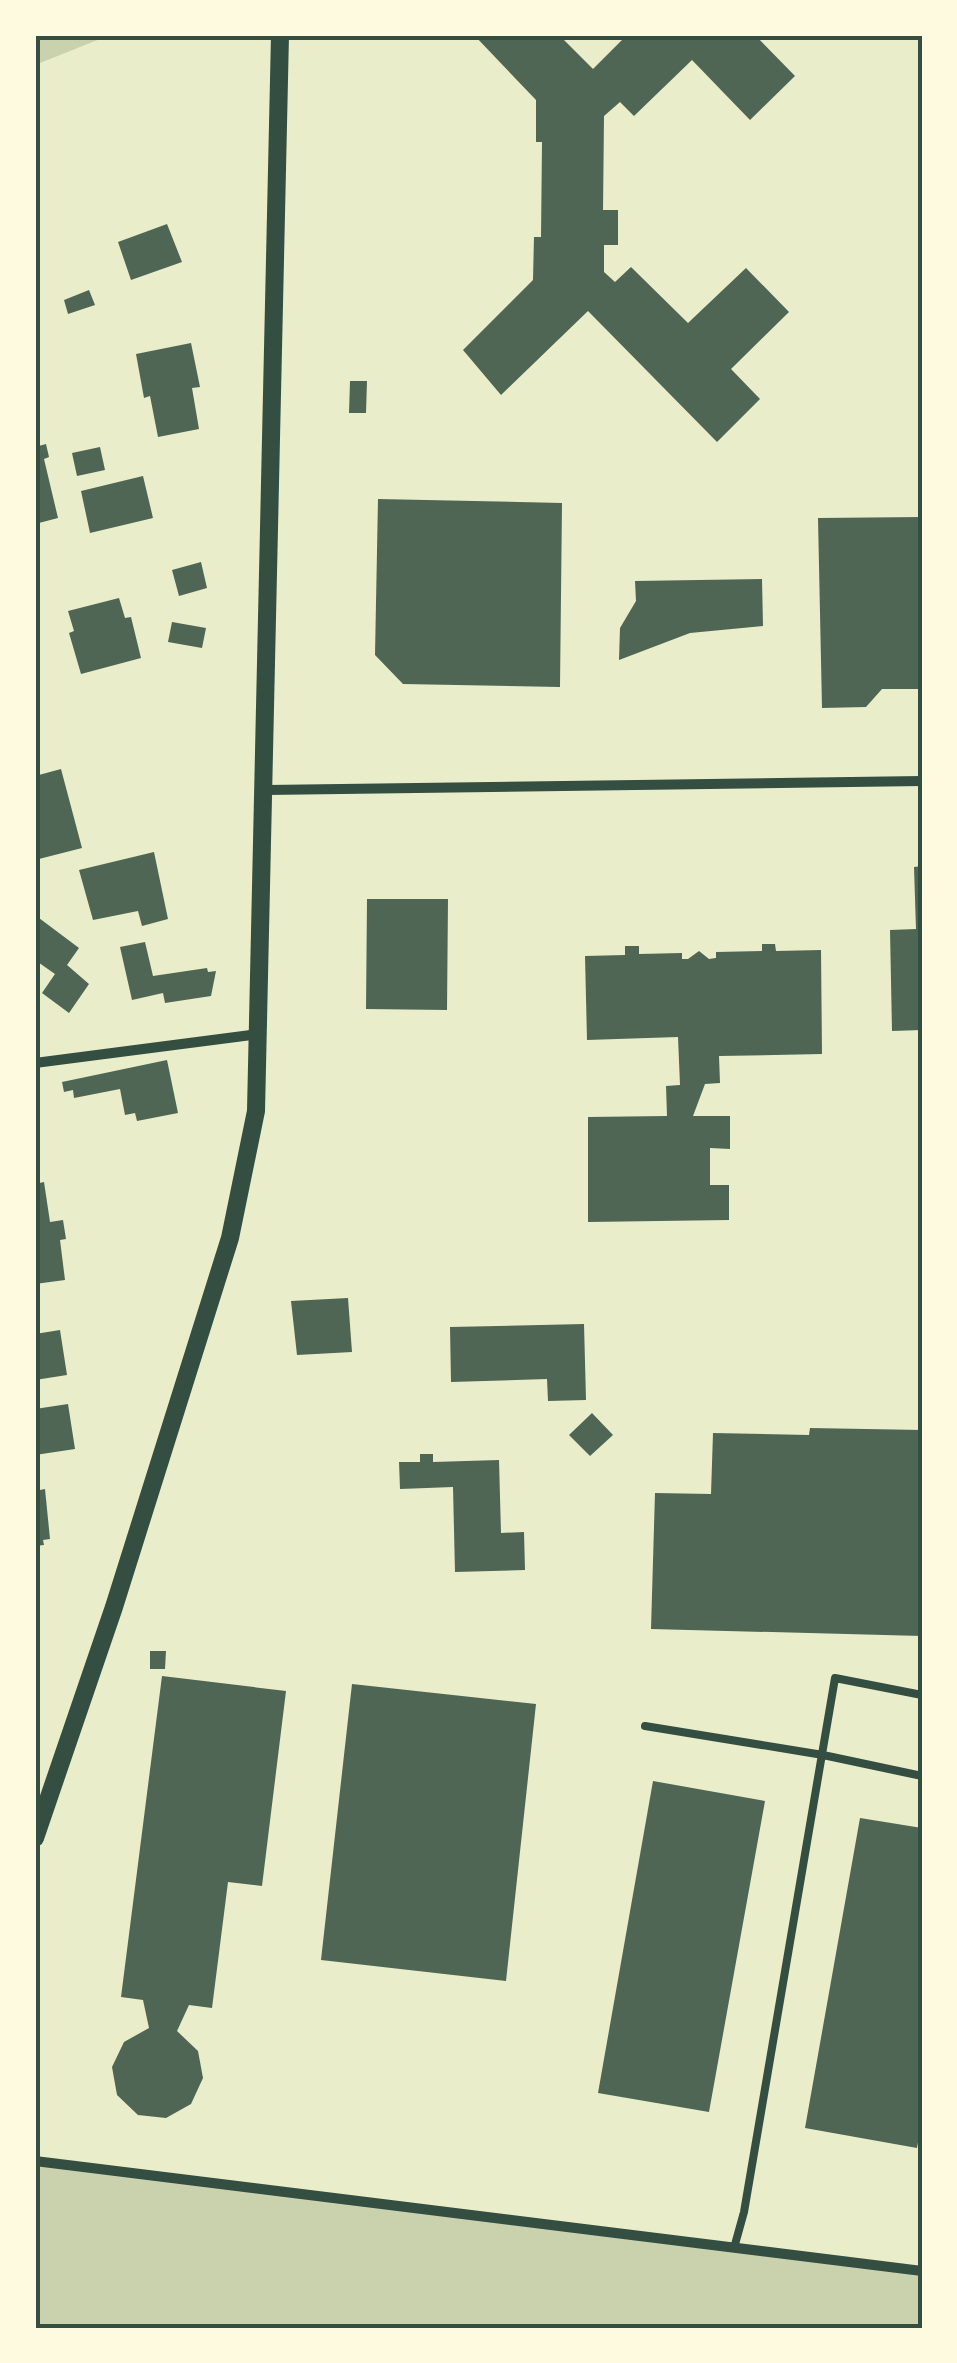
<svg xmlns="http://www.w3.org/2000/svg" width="957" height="2363" viewBox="0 0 957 2363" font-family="'Golos Text',sans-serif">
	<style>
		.green { fill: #cad2ad }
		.building { fill: #4f6655 }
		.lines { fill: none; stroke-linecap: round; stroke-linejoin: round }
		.service { stroke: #344e41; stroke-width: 8 }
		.minor { stroke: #344e41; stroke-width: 10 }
		.tertiary { stroke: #344e41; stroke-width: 18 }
		.neatline { fill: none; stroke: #344e41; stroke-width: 4 }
	</style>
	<rect width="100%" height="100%" fill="#e9edc9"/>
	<!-- green -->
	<path class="green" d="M35 35H110L35 65Z
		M35 2161 922 2271V2328H35Z"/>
	<!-- building -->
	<path class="building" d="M474 35H559L593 69 627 35H755L795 76 750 120 692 60 634 116 620 102 604 116 603 210H618V245H604V272L615 282 631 267 688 323 746 268 789 312 731 369 760 399 717 442 588 311 501 395 463 350 533 280 534 237H541L542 142H536V100Z
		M167 224 182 262 131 280 118 242Z
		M89 290 95 305 68 314 64 300Z
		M191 343 200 387 192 388 199 429 158 437 150 396 144 398 136 354Z
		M350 381H367L366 413H349Z
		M46 444 49 457 44 459 58 518 35 524V447Z
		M100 447 105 470 77 476 72 453Z
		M143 476 153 518 90 533 81 491Z
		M378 499 562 503 560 687 403 684 375 655Z
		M922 517V689H882L866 707 822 708 818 518Z
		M201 562 207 588 179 596 172 570Z
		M762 579 763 626 690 633 619 660 620 628 636 601 635 581Z
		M119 598 125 618 131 617 141 658 81 674 69 633 74 631 68 611Z
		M172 622 206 628 202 648 168 642Z
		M61 769 82 848 35 860V776Z
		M154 852 168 919 142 926 138 911 93 920 79 870Z
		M922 866V1030L892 1031 890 930 916 929 914 867Z
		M367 899H448L447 1010 366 1009Z
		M35 915 79 948 67 965 89 984 69 1013 42 993 55 974 35 960Z
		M145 942 153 976 207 968 208 972 216 971 211 996 165 1003 163 993 132 1000 120 947Z
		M762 944H775L776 951 821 950 822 1054 719 1056 720 1083 705 1084 693 1116H730V1149L710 1148V1185H729V1220L588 1222V1117L667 1116 666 1086 680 1085 678 1037 587 1040 585 956 625 955V946H639V954L682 953V959H688L699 951 709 959 716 958V952L762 951Z
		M167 1060 178 1113 137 1121 135 1113 125 1115 120 1089 74 1098 73 1090 64 1092 62 1082Z
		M44 1182 50 1222 63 1220 66 1239 60 1240 65 1280 35 1284V1184Z
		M348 1298 352 1352 297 1355 291 1301Z
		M584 1324 586 1400 548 1401 547 1379 451 1382 450 1327Z
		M60 1330 67 1375 35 1380V1334Z
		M68 1404 75 1449 35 1455V1409Z
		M592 1413 613 1435 590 1456 569 1435Z
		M810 1428 922 1430V1636L651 1629 655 1493 711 1494 713 1433 809 1435Z
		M420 1454H433V1462L499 1460 501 1533 524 1532 525 1570 455 1572 453 1487 400 1489 399 1462H420Z
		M45 1489 50 1539 43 1540 44 1545 35 1546V1491Z
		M150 1651H166L165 1669H150Z
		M162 1676 286 1691 262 1886 228 1882 212 2008 189 2005 177 2031 198 2051 203 2078 191 2104 166 2118 138 2115 117 2095 112 2067 124 2042 149 2028 143 2000 121 1997Z
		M352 1684 536 1704 506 1981 321 1960Z
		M653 1781 765 1801 709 2112 598 2093Z
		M860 1818 922 1828V2120L917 2148 805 2128Z"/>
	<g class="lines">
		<!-- service -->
		<path class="service" d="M645 1726 823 1755 922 1776
			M734 2248 744 2212 835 1678 922 1695"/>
		<!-- minor -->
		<path class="minor" d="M266 790 922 781
			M35 1063 259 1034
			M35 2161 922 2271"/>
		<!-- tertiary -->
		<path class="tertiary" d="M35 1838 114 1607 230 1238 256 1111 280 35"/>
	</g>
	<!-- border -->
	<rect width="957" height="2363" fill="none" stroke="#fefae0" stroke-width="75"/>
	<rect x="38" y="38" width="882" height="2288" class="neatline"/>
</svg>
